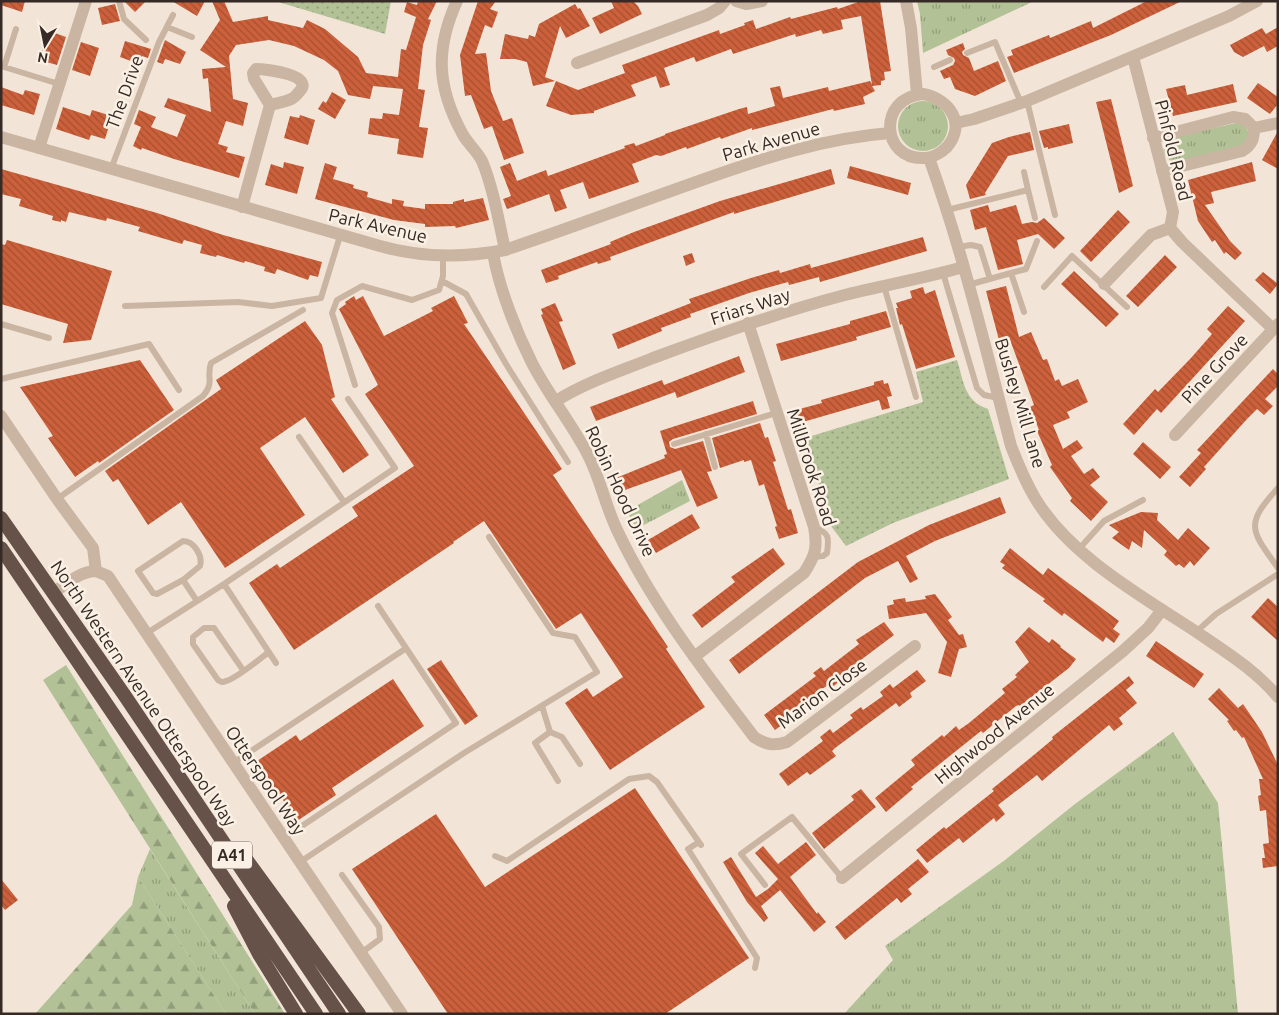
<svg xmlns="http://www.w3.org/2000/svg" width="1279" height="1015" viewBox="0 0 1279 1015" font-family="Ubuntu,sans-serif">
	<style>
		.grass { fill: url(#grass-tufts) }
		.forest { fill: url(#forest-firs) }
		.park { fill: url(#park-dots) }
		.building { fill: url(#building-back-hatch) }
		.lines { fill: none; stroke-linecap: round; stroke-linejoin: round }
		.service { stroke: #cab5a2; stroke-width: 6 }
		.minor { stroke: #cab5a2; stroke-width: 12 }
		.tertiary { stroke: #cab5a2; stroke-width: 12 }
		.trunk { stroke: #665248; stroke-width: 14 }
		.labels { text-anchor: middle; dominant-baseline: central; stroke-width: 5; stroke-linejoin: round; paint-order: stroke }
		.shield { fill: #faf0e3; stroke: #70655e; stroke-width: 1 }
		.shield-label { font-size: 16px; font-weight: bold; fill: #352a25 }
		.street-label { font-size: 18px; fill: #352a25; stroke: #faf0e3 }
	</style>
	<defs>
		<pattern id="grass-tufts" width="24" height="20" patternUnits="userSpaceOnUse" patternTransform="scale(1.25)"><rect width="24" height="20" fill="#b2c196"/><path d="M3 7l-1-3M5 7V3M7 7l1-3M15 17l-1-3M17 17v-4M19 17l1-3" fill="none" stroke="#929d7a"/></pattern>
		<pattern id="forest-firs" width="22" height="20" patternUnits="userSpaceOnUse" patternTransform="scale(1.25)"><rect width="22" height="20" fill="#b2c196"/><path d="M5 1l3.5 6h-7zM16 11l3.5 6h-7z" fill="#929d7a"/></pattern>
		<pattern id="park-dots" width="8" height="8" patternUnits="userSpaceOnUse" patternTransform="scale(1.25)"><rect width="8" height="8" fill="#b2c196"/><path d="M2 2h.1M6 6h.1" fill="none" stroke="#929d7a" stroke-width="1.8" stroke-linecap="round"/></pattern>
		<pattern id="building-back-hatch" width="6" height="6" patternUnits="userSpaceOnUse" patternTransform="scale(1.25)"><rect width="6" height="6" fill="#cc603b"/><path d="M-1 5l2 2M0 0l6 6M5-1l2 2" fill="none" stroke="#a64f31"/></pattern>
	</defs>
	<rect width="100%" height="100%" fill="#f2e5d7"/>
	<!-- grass -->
	<path class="grass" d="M917 1H1034L923 53 920 14Z
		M898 126a25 25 0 1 1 50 0a25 25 0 1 1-50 0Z
		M1236 123H1242L1248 131 1249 138 1242 146 1175 162C1162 159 1160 147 1169 138Z
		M682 480 690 501 636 529 627 511Z
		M1173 732 1218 803 1238 1014H844L893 960 885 946 1005 860 1075 804Z
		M150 849 255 1014H226L138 877Z"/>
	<!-- forest -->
	<path class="forest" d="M66 665 285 1014H255L43 680Z
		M138 877 226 1014H35L132 905Z"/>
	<!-- park -->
	<path class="park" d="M275 1H391L385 34Z
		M957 360C964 382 964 401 988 409L1009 479 893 523 846 546 831 526 805 438 923 402 916 372Z"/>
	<!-- building -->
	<path class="building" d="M1 1H25L22 12 1 5Z
		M124 1H146L135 12Z
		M172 1H205L197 16Z
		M212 1H224L233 22 268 16V20L303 28 307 20 325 29 358 57 366 73 398 77 401 49 406 50 416 17 404 12 407 2 417 5 418 1H437L428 19 431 20 423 45 418 89 425 90 419 127 428 128 423 158 397 154 399 139 368 134 370 118 382 119 383 113 399 115 403 89 373 86 370 99 348 95 338 71 324 60 294 46 269 40 236 45 229 56 233 99 248 103 243 126 226 121 218 144 228 147 226 152 245 157 239 178 174 159 142 148 141 150 133 146 141 127 134 124 139 110 156 117 151 127 177 137 186 115 164 107 168 98 211 112 208 78 203 79 202 69 226 67 200 50 220 20Z
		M478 1H496L490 9 498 12 492 28 485 25 475 54 486 53 491 91 503 121 512 118 524 153 504 160 492 126 484 129 471 95 465 96 460 55Z
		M611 1H633L638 6 642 14 600 34 592 18 614 8Z
		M861 1H880L891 71 884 72 885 80 881 81V85L872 86 875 91 863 97 865 104 834 111 833 109 752 130V128L721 139 720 137 687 149 686 147 661 156 656 155 632 164 639 182 589 199 583 182 560 190 567 208 555 212 549 194 507 209 503 199 511 196 500 167 510 163 517 181 546 170 548 176 625 148 624 146 634 143 636 146 665 135V134L739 109 747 107 748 114 775 106 770 88 780 86 783 98 828 87 829 91 870 81 872 85 861 16 841 20 843 29 823 34 821 30 796 37 795 34 733 54 731 49 696 62 694 57 664 68 670 85 660 88 656 76 631 85 636 96 594 111V113L571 115 546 106 556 81 578 90 625 73 622 65 719 30 720 34 745 25 744 23 753 20 756 29 790 17 791 19 837 7 838 9Z
		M1147 1H1182L1111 35 1014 73 1007 57 1013 55 1011 50 1049 35 1050 38 1091 21 1093 28Z
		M115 4 120 21 102 25 98 8Z
		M575 4 578 9 580 8 590 26 566 38 560 26 545 77 555 81 533 86 527 62 515 59H500L505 34 528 39 529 35 535 37 539 24Z
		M1278 27V46L1267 52 1264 46 1243 57 1234 52 1230 45 1262 28 1266 34Z
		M49 31 66 37 57 65 39 60Z
		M165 40 186 52 180 64 165 59 163 64 157 62Z
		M125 41 151 49 148 58 142 56 139 64 120 57Z
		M81 42 99 48 90 76 72 70Z
		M963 43 965 49 962 52 963 55 969 58 974 71 998 61 1006 81 975 96 955 89 950 77 944 79 940 71 953 65 955 61 954 58 948 55 946 50Z
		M1258 83 1278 97V104L1270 114 1247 98Z
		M1233 84 1237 102 1173 116 1166 89 1185 85 1187 95Z
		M1 87 23 95 25 90 40 94 34 115 1 105Z
		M332 92 346 100 335 119 318 109 323 101 326 103Z
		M1111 99 1133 186 1119 193 1096 102Z
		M63 107 90 116 92 110 112 116 105 139 91 135 89 140 56 129Z
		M300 115 315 120 308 145 284 138 290 116 299 118Z
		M1069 124 1073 143 1048 149V147L1044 148 1039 131Z
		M1278 131V169L1262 160Z
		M1030 132 1034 150 1008 156 985 193 986 195 970 199 966 185 992 143 1009 137Z
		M284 162 304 167 297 194 265 185 271 164 283 168Z
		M1252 162 1256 181 1211 192 1214 203 1205 205 1230 241 1242 253 1235 260 1226 252 1224 254 1215 240 1212 242 1198 221 1188 180Z
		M325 163 337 167 333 179 354 185 353 188 368 192 367 197 392 204V199L404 201 403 206 425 209V204H453V202L464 199V202L483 198 489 220 456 228 455 226 425 227V224L394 220 315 199Z
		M850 166 911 183 908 195 847 178Z
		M1 169 157 213 223 235 322 262 318 277 310 275 308 280 277 269 275 274 264 271 265 267 245 261 244 263 217 255 216 257 200 253 202 245 184 240 182 244 138 231 140 227 107 218 106 221 69 212 66 222 61 220V222L52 220 53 216 19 206 21 199 1 194Z
		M831 169 835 184 734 214V212L610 257 611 260 598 264 597 262 558 276 559 279 546 283 541 270 611 244 610 242 634 232 720 201Z
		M988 205 990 212 1016 205 1022 224 1032 222 1037 223 1044 218 1065 238 1054 249 1038 234 1017 240 1023 264 998 270 986 227 975 230 970 210Z
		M1118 210 1130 222 1091 262 1080 251Z
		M923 237 927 251 820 282 819 277 789 285 788 282 749 293 690 314 691 317 661 328 662 331 618 349 612 334 691 303 689 299 751 278 779 270 780 273 810 264 811 268Z
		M7 240 112 271 91 340 63 343 68 324 1 304V244L5 245Z
		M692 253 695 262 686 266 683 256Z
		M1165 255 1177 267 1138 307 1126 296Z
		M1074 271 1119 314 1106 327 1061 284Z
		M1263 272 1278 284 1270 294 1255 280Z
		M1006 286 1019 337 1031 332 1043 360 1047 359 1055 381 1059 379 1062 386 1078 379 1088 402 1067 412 1070 418 1053 425 1063 449 1077 440 1083 448 1071 456 1084 474 1093 468 1100 477 1090 485 1108 502 1091 521 1070 501 1072 498 1050 467 1052 465 1037 431 1039 430 1030 407 1034 405 1009 337 999 340 986 291Z
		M923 287 925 294 935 290 955 357 916 369 902 324 900 325 896 308H898L896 303 912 298 910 291Z
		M354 296 356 300 363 296 384 336 433 311 431 308 454 296 468 323 464 324 562 469 553 475 668 647 666 649 705 707 610 770 565 703 587 688 593 697 623 677 581 613 556 629 484 521 453 542 454 543 294 650 249 583 277 564 280 568 358 516 352 507 414 466 365 394 378 385 339 309 346 304 345 302Z
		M555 303 563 321 559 322 576 364 563 370 541 315 543 314 541 309Z
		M1228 306 1245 321 1161 413 1157 409 1134 435 1123 424 1155 389 1158 392 1191 358 1212 334 1207 329Z
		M886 311 891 327 856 337 857 340 781 361 776 344 850 324V321Z
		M305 321 322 345 335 397 331 399 369 455 343 473 305 417 260 448 305 515 225 568 181 502 148 525 118 479 113 482 105 471 221 389 216 380Z
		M739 356 745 372 677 398 675 392 596 421 590 407 662 380 664 385Z
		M140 360 174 410 99 463 98 461 75 477 48 438 53 436 20 387Z
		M1273 369 1278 374V386L1265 399 1273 406 1264 415 1257 409 1247 419 1204 467 1206 469 1190 487 1179 477 1201 453 1197 450Z
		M883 380 884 384 888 383 892 396 887 397 890 408 882 410 879 400 796 424 792 411 822 403 821 400 874 385V382Z
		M753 401 757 414 673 439 669 442 670 447 675 449 703 441 712 471 707 472 718 498 697 507 681 470 625 490V488L620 490 616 478 665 458 664 455 667 454 660 431Z
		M760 423 765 438 768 437 776 461 773 462 788 510 791 509 798 533 779 539 775 527 777 526 764 484 759 486 751 460 744 462V460L720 468 712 438Z
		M1143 442 1171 467 1160 479 1133 454Z
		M1000 497 1006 513 935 541 906 556 918 579 910 583 898 561 865 578 739 674 729 660 858 562 929 525Z
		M1141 512 1158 513 1157 520 1178 540 1188 528 1210 548 1194 566 1190 561 1184 568 1179 564 1176 566 1164 555 1167 551 1144 530 1142 548 1132 541 1129 550 1112 538 1119 532 1109 525Z
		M692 514 700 528 656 553 648 540Z
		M773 548 785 564 702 628 692 615 735 582 731 577Z
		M1010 548 1043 575 1048 568 1119 621 1113 629 1120 634 1114 643 1106 637 1103 642 1064 613 1062 616 1043 601 1045 599 1002 568 1005 565 1000 562Z
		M935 594 952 617 948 620 959 635 963 634 967 647 959 649 951 677 938 673 947 642 926 613 889 619 887 606 894 604 893 600 905 598 906 602 926 599 925 596Z
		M1268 598 1278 607V641L1251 617Z
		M884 622 894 635 837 678 840 681 831 688 828 685 802 703 805 708 775 730 764 715 816 676 813 673 821 667 824 671 859 644 856 640Z
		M1029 627 1049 643 1052 639 1061 646 1060 647 1076 659 1069 668 1020 706 1019 705 1016 706 983 733 981 731 911 787 913 789 886 812 875 798 915 765 911 760 942 735 944 737 956 726 959 730 969 723 1005 693 1002 689 1017 677 1015 675 1029 662 1015 642Z
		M1156 641 1204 674 1194 688 1146 656Z
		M441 660 478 716 465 725 427 669Z
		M917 670 926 681 910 693 912 697 899 707 896 703 835 748 832 751 836 756 810 775 807 772 788 786 779 774 823 741 820 737 830 729 833 733 853 718 850 715 861 707 863 710 883 696 880 692 890 684 893 688Z
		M1129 676 1134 683 1126 690 1137 703 1119 718 1123 724 1114 731 1109 725 1042 781 1037 775 998 805 1005 814 996 822 994 818 963 843 959 838 927 863 916 850 944 827 946 829 994 791 992 789 1029 759 1053 739 1052 737Z
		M393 679 424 726 332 788 336 795 297 821 257 761 296 735 300 741Z
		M1219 688 1238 708 1243 704 1262 732 1278 765V866L1263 868 1262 858H1265L1263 844 1269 843 1266 810 1260 811 1258 796 1261 795 1259 779H1263L1244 737 1242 738 1236 730 1234 731 1227 721 1229 720 1208 699Z
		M635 788 749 958 665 1014H448L352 869 436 814 485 887Z
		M861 789 876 807 824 849 812 833 854 800 851 796Z
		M806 842 816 855 790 877 817 914 818 912 826 922 814 932 780 890 761 906 768 918 764 922 747 902 723 862 731 857 756 897 768 889 778 879 755 853 763 846 778 864Z
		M918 859 929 872 908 889 912 894 901 903 897 898 845 940 835 927Z
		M1 879 18 900 5 910 1 905Z"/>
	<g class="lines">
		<!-- service -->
		<path class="service" d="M119 1 124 19 146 40
			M167 27 192 37
			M16 29 4 67 59 84
			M967 53 995 42 1021 103
			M934 67 950 60
			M1027 101 1055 215
			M111 169 159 42 173 15
			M1024 172 1028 190
			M947 210 1028 190 1035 218
			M958 247 971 245 980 247 990 279
			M943 273 977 388 984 395 999 398
			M1011 273 1026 269 1037 241
			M442 281 466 294 506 364 568 462
			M968 285 1011 273 1024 312
			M884 286 916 397
			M1044 287 1072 256 1127 307
			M125 306 238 302 272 306 321 298 340 236
			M1 324 49 338
			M1 379 149 344 179 390
			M355 385 332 313 337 300 362 286 412 300 439 290 443 276V257
			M706 434 715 467
			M299 437 344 502
			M674 444 776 413
			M1278 488C1244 525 1251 530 1278 568
			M57 499 203 396C215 382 206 377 211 363L303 310
			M183 541C194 541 203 556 200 566L183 580 157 594 153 593 138 571Z
			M1079 549 1104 521 1143 500
			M814 557 823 556 827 553C829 538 830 533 814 527
			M183 580 197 601
			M224 584 276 663
			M1196 632 1216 614 1278 574
			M147 633 224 584 395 468 348 399
			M243 670 214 628H204L193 637V644L218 680C222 682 222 683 226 681 237 678 258 660 269 652
			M542 706 550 732 562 737 580 764
			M550 732 535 743 558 781
			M233 763 405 649
			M284 838 456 723 378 606
			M699 842 688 849 757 958 755 968
			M495 856 507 861 629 779 649 776 657 782 701 845
			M300 862 464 753 597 672 575 637 553 633 489 537
			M342 875 379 927 380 939 361 953
			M765 885 741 854 792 817 842 878"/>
		<!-- minor -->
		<path class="minor" d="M457 1C435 49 437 87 462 133 467 143 477 151 482 161 493 187 499 222 505 250
			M736 1 746 4 762 1
			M1133 57 1173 212 1170 228 1182 242 1273 329
			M577 63 707 15 719 8 725 1
			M256 69C267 69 316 75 299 92 298 93 294 98 293 98 287 102 277 103 270 105L254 79 253 73Z
			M1254 128 1278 123
			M1153 138 1233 117 1245 119 1254 128C1254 139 1252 145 1242 151L1162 171
			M39 148 86 1
			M242 207 270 105
			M493 253C499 288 516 331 532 363 549 396 573 425 589 457 601 481 606 508 618 532 653 606 705 672 754 737 766 745 774 746 787 742L915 646
			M1104 284 1151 235 1170 228
			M556 401C586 382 621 371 653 358 715 335 777 313 841 296 882 285 923 279 963 267
			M1 416 57 499 93 548 96 571 108 576 402 1014
			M1175 435 1278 324
			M54 592C66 584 81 571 96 571
			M694 657 804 573C815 556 818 548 814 527L748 323
			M842 878 1123 651 1148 628 1162 610"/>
		<!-- tertiary -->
		<path class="tertiary" d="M906 1 911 28 917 94
			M923 94C949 99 967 123 947 147 941 153 932 158 924 158 881 160 877 98 923 94Z
			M956 123 974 119 1027 101 1229 16 1257 1
			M1 137 380 246C422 258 463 258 505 250 570 228 634 204 699 181 761 159 824 138 890 133
			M929 158C963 252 986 350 1011 446 1018 464 1025 481 1035 498 1071 558 1144 597 1201 635 1229 654 1256 671 1278 697"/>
		<!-- trunk -->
		<path class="trunk" d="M1 518 125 696 339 1014
			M1 548 316 1014
			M240 851 359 1014
			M234 906 259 954 296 1014"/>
	</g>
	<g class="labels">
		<!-- shield labels -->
		<rect class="shield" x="212" y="841.5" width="40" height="27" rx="4"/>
		<g class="shield-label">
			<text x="232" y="855">A41</text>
		</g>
		<!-- street labels -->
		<g class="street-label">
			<text transform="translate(124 92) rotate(-70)">The Drive</text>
			<text transform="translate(771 141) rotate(-16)">Park Avenue</text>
			<text transform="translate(1174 150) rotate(76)">Pinfold Road</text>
			<text transform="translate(378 225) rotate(13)">Park Avenue</text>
			<text transform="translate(750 306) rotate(-18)">Friars Way</text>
			<text transform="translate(1214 368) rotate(-47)">Pine Grove</text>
			<text transform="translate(1021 403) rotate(73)">Bushey Mill Lane</text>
			<text transform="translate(812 467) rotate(72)">Millbrook Road</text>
			<text transform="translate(621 491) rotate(65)">Robin Hood Drive</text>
			<text transform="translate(144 693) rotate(56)">North Western Avenue Otterspool Way</text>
			<text transform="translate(822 693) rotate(-36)">Marion Close</text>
			<text transform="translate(994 733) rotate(-39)">Highwood Avenue</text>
			<text transform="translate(266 780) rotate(56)">Otterspool Way</text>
		</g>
	</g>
	<!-- border -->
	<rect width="1279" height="1015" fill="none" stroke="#352a25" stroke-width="5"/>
	<!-- north arrow -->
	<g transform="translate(45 45) rotate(190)" stroke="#faf0e3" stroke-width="4" paint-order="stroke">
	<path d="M0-4L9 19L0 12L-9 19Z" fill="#352a25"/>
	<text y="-8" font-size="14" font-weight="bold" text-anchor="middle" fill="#352a25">N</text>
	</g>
</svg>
